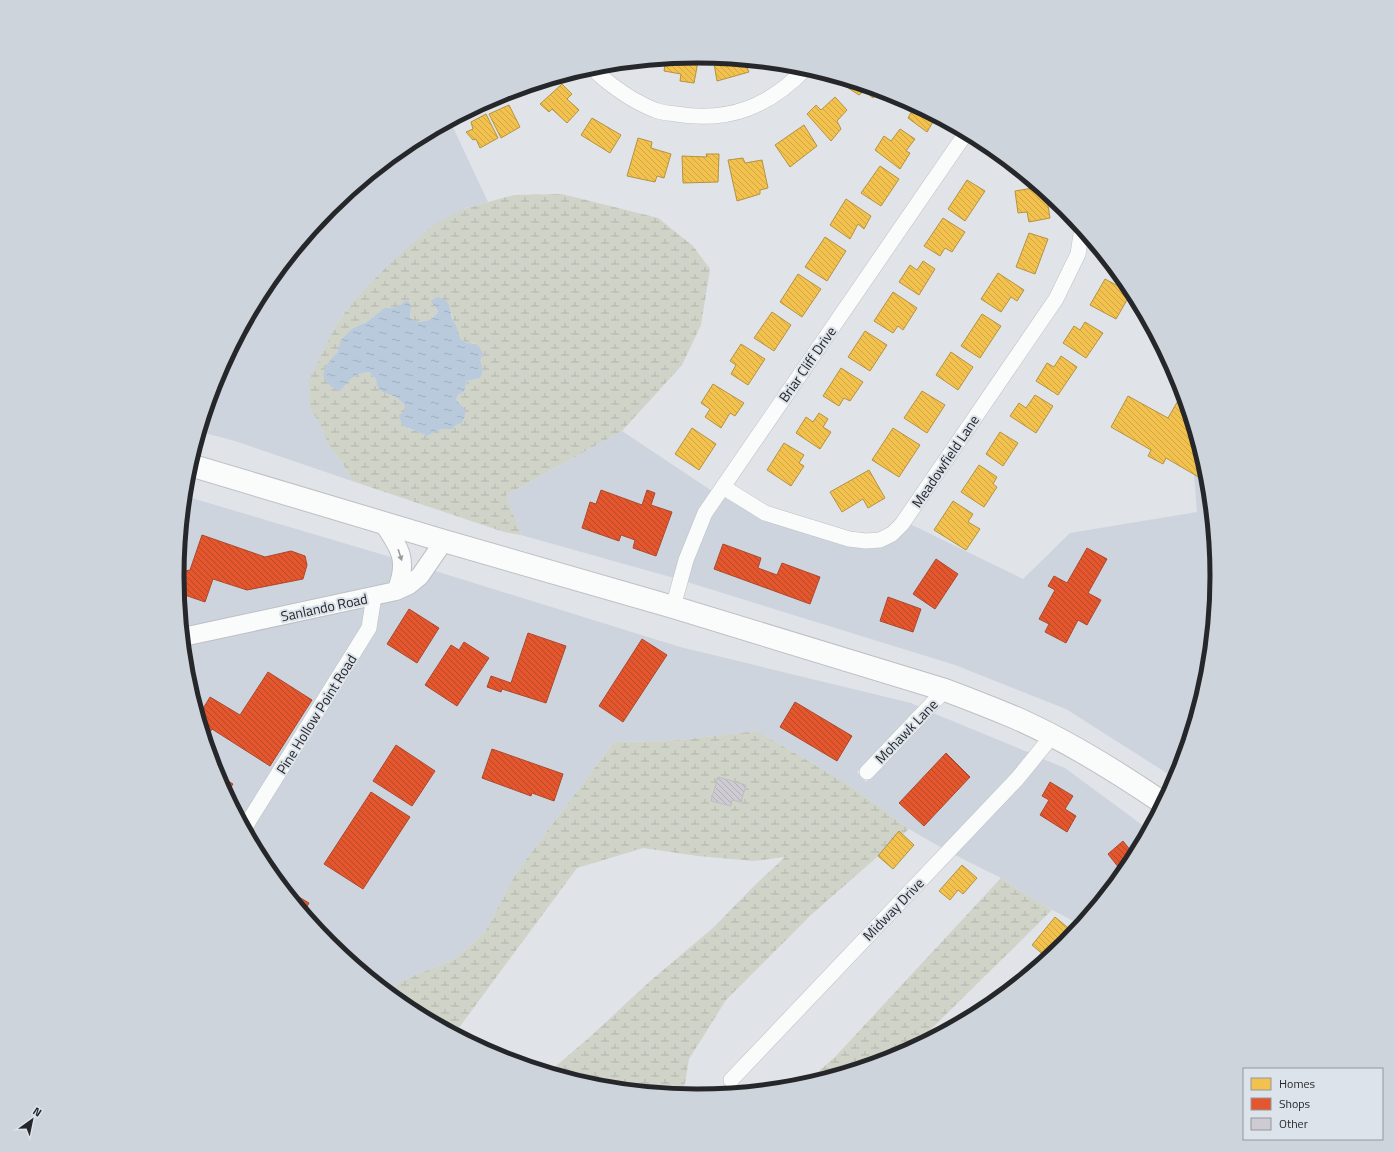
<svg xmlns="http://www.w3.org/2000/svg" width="1395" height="1152" viewBox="0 0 1395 1152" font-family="'Titillium Web',sans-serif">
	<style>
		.built { fill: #cdd4dd }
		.wetland { fill: url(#wetland-marsh); fill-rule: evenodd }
		.water { fill: url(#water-ripples) }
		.homes { fill: url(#homes-back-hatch); stroke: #b49343 }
		.shops { fill: url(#shops-back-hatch); stroke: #ab492d }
		.building { fill: url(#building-back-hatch); stroke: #bebec2 }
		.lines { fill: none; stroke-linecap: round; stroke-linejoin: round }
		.minor-casing { stroke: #bec0c4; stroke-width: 16 }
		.tertiary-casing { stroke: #bec0c4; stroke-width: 20 }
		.primary-casing { stroke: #bec0c4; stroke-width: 24 }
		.minor { stroke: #fafbfb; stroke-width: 15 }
		.tertiary { stroke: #fafbfb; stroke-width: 18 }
		.primary { stroke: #fafbfb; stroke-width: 22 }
		.oneway { fill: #9a9c9d }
		.labels { text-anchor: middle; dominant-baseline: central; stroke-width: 4; stroke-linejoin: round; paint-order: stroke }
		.street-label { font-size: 14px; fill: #25272a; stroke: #dde3ea }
		.rim { fill: none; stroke: #25272a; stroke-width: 5 }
	</style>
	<defs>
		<pattern id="wetland-marsh" width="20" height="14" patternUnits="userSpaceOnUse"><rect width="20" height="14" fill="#d0d3c8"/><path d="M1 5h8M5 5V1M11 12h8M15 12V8" fill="none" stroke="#b2b5ac"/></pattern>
		<pattern id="water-ripples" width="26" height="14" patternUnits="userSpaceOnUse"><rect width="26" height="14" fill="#b8cadc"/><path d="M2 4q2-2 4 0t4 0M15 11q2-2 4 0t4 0" fill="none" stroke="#9eaebd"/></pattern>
		<pattern id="homes-back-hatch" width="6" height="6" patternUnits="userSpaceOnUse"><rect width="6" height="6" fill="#f2c14e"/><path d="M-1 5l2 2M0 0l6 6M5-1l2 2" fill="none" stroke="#cfa644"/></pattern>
		<pattern id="shops-back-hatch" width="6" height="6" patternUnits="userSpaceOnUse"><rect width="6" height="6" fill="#e4572e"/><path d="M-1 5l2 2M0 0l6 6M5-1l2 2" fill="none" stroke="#b94827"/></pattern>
		<pattern id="building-back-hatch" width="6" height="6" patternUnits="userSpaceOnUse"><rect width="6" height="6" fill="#cfcbd3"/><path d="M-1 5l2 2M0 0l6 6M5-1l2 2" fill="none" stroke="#b2aeb5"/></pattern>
	</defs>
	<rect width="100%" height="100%" fill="#e0e3e7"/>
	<!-- built -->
	<path class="built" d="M450 121 488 202 463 209 387 266 351 303 334 329 323 429 328 445 343 464 352 481 235 441 201 432 217 377 265 287 330 208 409 144Z
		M1189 413 1208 475 1217 576 1207 678 1176 779 1066 709 955 665 687 582 693 561 711 516 724 497 762 520 848 547 865 548 910 524 1023 579 1070 533 1197 512Z
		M622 431 712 491 674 578 521 535 506 495Z
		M185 496 394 558 395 563 391 585 183 630 178 576Z
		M432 570 680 647 911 703 920 707 857 772 866 782 933 713 1030 753 1012 774 942 848 909 829 851 786 757 731 671 741 614 742 516 873 485 932 455 959 401 981 389 993 330 944 265 865 248 834 375 632 380 602 395 599 399 600 401 596Z
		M366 605 363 626 241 820 217 775 187 677 184 644Z
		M1043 759 1065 768 1149 830 1130 865 1081 925 1039 903 1001 878 955 855Z"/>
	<!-- wetland -->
	<path class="wetland" d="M562 194 658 218 693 246 710 269 701 325 682 365 622 431 506 495 521 535 504 532 352 481 343 464 328 445 323 429 310 408 309 380 334 329 351 303 387 266 432 226 463 209 514 195ZM402 305 411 307 410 317 413 321C425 322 432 322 438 311L434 306 449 305C451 312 457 335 461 339 465 343 469 343 474 343L483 371 480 378 467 381 464 392 459 394 456 399 460 403 456 425 453 429H441L427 436 418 431 408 429 404 404 396 397 382 392 377 386 376 379 369 372C353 374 350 380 340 391L333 358 353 328 367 322 384 308H396Z
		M757 731 851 786 909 829 812 914 726 1000 689 1059 683 1095 596 1086 549 1072 591 1036 648 983 714 927 754 886 785 857 754 861 698 856 643 848 577 868 455 1033 408 1008 389 993 401 981 455 959 485 932 516 873 614 742 671 741Z
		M1001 878 1039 903 1052 910 926 1034 921 1043 896 1057 803 1085 835 1057Z"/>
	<!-- water -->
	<path class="water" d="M437 297C451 300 449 306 452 318 453 321 455 323 456 326 458 330 458 335 461 339 468 347 477 338 483 354L480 360 483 371 480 378 467 381 464 392 459 394 456 399C464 410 469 408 462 423L456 425 453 429H441L427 436C419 431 410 430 402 425L399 415 405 411 404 404 396 397 382 392 377 386 376 379 369 372C353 374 350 380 340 391 332 389 328 384 323 376L325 367 338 351 341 340 353 328 367 322 384 308C393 308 399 308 405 301L409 302 411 307 410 317 413 321C425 322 432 322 438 311L431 301Z"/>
	<!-- homes -->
	<path class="homes" d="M699 56 694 83 680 81 681 74 664 71 666 59Z
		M713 58 744 61 749 72 717 81Z
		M844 80 879 90 873 98 864 91 859 95 842 84Z
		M562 84 572 94 567 99 579 110 567 123 552 109 549 112 540 104Z
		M835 97 847 110 837 121 841 129 831 141 807 114 816 105 821 110Z
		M509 105 520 127 501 138 489 114Z
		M915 105 936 117 927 132 908 118Z
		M486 114 498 138 480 148 476 139 473 140 466 132 473 129 471 122Z
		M592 118 621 135 610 153 581 135Z
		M804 125 817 146 790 167 775 145Z
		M900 129 915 139 906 151 910 153 900 169 875 150 884 136 891 141Z
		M638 138 652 142 651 148 671 154 664 178 657 176 655 182 627 176Z
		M706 154H719L718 182 683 183 682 156 707 157Z
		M743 158 745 163 762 160 768 188 760 190V194L737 201 728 160Z
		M880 166 899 179 881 206 861 193Z
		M967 180 985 191 965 221 948 209Z
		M1039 187 1046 193 1050 218 1029 222 1027 212 1018 213 1015 191Z
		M846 199 871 216 864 229 858 224 850 239 830 225Z
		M943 218 965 232 952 252 945 248 940 256 924 246Z
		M1029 233 1048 239 1035 274 1016 267Z
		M825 237 846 251 827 281 805 267Z
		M923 261 935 269 919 295 899 282 910 265 917 270Z
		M998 273 1024 290 1017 301 1011 297 1001 312 981 299Z
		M798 274 821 289 802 317 780 302Z
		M1105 279 1131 293 1116 319 1090 305Z
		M893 292 917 308 903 330 898 326 893 333 874 321Z
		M772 312 791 325 774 351 754 338Z
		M982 314 1001 326 980 358 961 346Z
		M1085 322 1103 333 1086 358 1063 343 1074 326 1080 330Z
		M865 331 887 345 870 371 848 357Z
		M741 344 765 359 748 385 731 374 736 365 730 361Z
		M951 352 973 367 958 390 936 375Z
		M1061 356 1077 367 1058 395 1036 381 1047 363 1054 367Z
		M841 368 863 382 850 401 844 398 839 406 823 396Z
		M713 384 744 403 735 416 730 413 721 428 705 417 710 409 701 403Z
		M922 391 945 405 927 433 904 418Z
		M1183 392 1206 471 1202 479 1166 458 1163 464 1148 456 1151 450 1111 427 1128 396 1168 418Z
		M1035 395 1053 406 1036 433 1010 416 1019 403 1026 408Z
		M819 413 828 419 823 427 831 432 820 449 796 433 806 417 813 422Z
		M692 428 716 444 699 470 675 454Z
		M893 428 920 445 899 477 872 460Z
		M1000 432 1018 443 1003 466 986 454Z
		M784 443 804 455 799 463 804 466 791 486 767 470Z
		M979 465 997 477 993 484 997 487 984 507 961 492Z
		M869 470 885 498 868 508 863 499 842 512 830 492Z
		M953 501 973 514 968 522 980 529 966 550 934 530Z
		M899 831 914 845 893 869 878 856Z
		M962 865 977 878 963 894 958 890 950 900 939 891Z
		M1055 917 1072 931 1055 952 1047 958 1032 945Z"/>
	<!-- shops -->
	<path class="shops" d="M601 490 642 505 647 490 655 493 651 505 672 512 656 556 633 548 635 540 621 535 619 541 582 528 590 502 596 504Z
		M202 535 265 557 291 551 305 556 307 565 303 579 247 590 213 579 205 602 179 593 178 576V568L185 571 190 570Z
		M723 544 761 558 758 568 777 575 782 563 820 577 810 604 714 569Z
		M1087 548 1107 559 1088 593 1101 600 1087 625 1078 620 1066 643 1045 632 1049 624 1039 619 1055 590 1048 586 1054 576 1067 583Z
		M936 559 958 574 935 609 913 594Z
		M888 597 921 609 913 632 880 621Z
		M409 609 439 628 417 663 387 644Z
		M528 633 566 646 546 703 502 689 501 692 487 687 491 676 511 683Z
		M642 639 667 655 623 722 599 706Z
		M464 642 489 658 457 706 425 685 451 645 459 650Z
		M268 672 312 700 270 766 212 729 206 739 199 715 210 697 240 715Z
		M795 702 852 736 837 761 780 727Z
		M396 745 435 771 412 806 373 781Z
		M492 749 563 774 554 801 532 793 531 796 482 778Z
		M946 753 970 777 924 826 899 803Z
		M217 774 233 784 227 793 217 775Z
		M1050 782 1073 796 1065 809 1076 816 1067 832 1040 815 1049 800 1042 796Z
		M371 792 410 817 363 889 324 864Z
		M1123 841 1135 856 1130 865 1123 873 1108 854Z
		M284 888 309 903 304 912Z"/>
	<!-- building -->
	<path class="building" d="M718 777 746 785 741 802 732 800 731 806 711 801Z"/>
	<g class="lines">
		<defs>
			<path id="minor" d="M592 67C599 77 625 95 636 101 642 104 649 108 655 110 662 113 670 113 676 114 729 123 770 106 806 68
				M723 487 765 513 849 539 866 541 880 540 892 534 902 524 1056 299 1078 254 1082 228
				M673 607 686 560 705 513 966 133
				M867 772 945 690
				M245 827 369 628 374 596
				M731 1080 1017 779 1052 736"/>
			<path id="tertiary" d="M383 523C400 548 409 561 396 591
				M183 637 396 591 409 585 420 576 444 541"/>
			<path id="primary" d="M190 465 444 541 673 607 945 690C969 699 992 708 1016 718 1068 741 1116 771 1163 803"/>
		</defs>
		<!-- minor casing -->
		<use href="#minor" class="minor-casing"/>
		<!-- tertiary casing -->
		<use href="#tertiary" class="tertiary-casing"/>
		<!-- primary casing -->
		<use href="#primary" class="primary-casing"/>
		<!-- minor -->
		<use href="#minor" class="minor"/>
		<!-- tertiary -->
		<use href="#tertiary" class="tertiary"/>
		<!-- primary -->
		<use href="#primary" class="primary"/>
	</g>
	<!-- one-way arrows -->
	<defs><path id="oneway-solid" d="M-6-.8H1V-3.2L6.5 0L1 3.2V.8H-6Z"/></defs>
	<use class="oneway" href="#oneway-solid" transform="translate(400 555) rotate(72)"/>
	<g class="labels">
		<!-- street labels -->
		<g class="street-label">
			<text transform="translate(807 364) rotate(-55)">Briar Cliff Drive</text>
			<text transform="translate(945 461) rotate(-56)">Meadowfield Lane</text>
			<text transform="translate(324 607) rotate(-12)">Sanlando Road</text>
			<text transform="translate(316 714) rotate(-58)">Pine Hollow Point Road</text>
			<text transform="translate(906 731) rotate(-46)">Mohawk Lane</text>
			<text transform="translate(893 909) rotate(-46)">Midway Drive</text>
		</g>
	</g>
	<!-- crop -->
	<path d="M0 0H1395V1152H0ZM184 576a513 513 0 1 1 1026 0a513 513 0 1 1-1026 0Z" fill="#ced4db" fill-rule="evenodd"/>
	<path class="rim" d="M184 576a513 513 0 1 1 1026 0a513 513 0 1 1-1026 0Z"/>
	<!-- legend -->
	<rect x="1243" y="1068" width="140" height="72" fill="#dde3ea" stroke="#93989d"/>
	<rect x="1251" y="1078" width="20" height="12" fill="#f2c14e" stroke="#93989d"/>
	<text x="1279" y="1088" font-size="12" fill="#25272a">Homes</text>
	<rect x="1251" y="1098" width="20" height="12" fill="#e4572e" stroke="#93989d"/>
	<text x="1279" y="1108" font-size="12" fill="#25272a">Shops</text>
	<rect x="1251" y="1118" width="20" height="12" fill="#cfcbd3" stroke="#93989d"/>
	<text x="1279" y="1128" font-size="12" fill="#25272a">Other</text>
	<!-- north arrow -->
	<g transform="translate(32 1120) rotate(33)" stroke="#dde3ea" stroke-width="3" paint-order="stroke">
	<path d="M0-3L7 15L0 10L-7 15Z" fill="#25272a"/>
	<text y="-6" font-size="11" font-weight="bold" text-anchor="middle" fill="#25272a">N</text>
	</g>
</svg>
